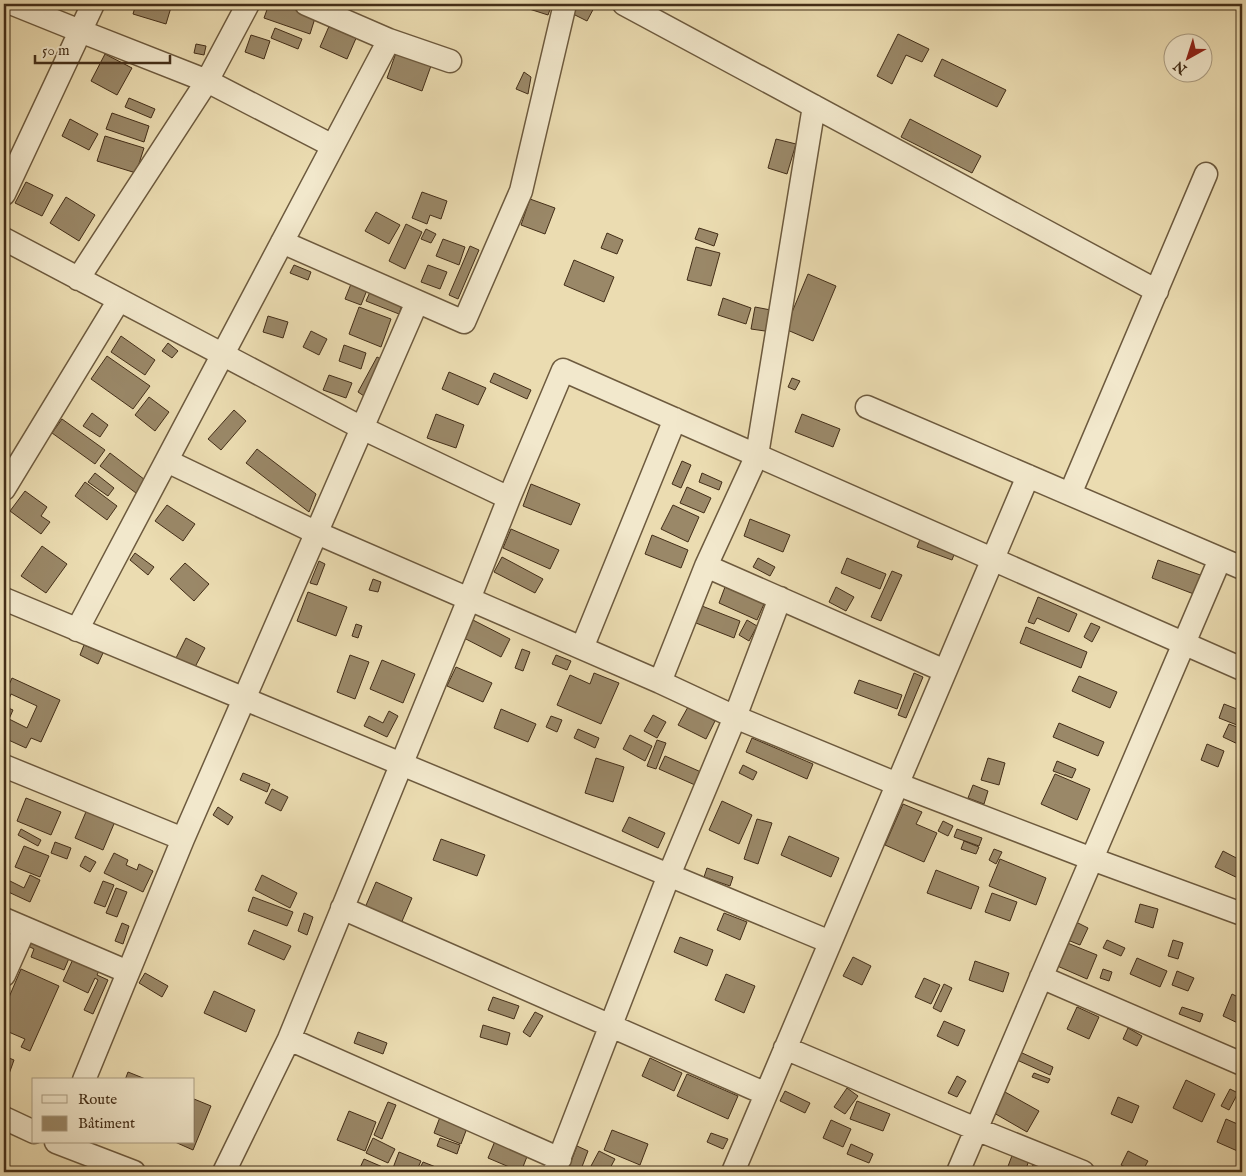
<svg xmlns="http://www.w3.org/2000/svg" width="1246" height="1176" viewBox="0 0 1246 1176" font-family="'IM FELL English',serif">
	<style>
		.building { fill: #9a8868; stroke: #432e18; fill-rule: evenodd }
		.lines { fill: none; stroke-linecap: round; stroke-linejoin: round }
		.minor-casing { stroke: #6d5a3e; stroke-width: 25 }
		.minor { stroke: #f2e8cc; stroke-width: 22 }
	</style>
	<rect width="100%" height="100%" fill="#ebdcb1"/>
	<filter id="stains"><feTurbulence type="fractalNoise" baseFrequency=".004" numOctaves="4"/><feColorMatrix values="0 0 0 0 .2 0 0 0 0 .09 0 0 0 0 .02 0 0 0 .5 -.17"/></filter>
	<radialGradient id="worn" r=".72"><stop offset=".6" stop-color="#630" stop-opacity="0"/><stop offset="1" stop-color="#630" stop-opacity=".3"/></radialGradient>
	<!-- building -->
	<path class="building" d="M136 4H172L166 24 133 14Z
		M269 4H283L316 15 310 34 264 18Z
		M524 4H552L548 15 523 7Z
		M575 4H596L587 21 571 13Z
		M330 24 357 36 347 59 320 47Z
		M275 28 302 39 298 49 271 38Z
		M898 34 929 49 922 62 906 55 892 84 877 76Z
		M251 35 270 41 264 59 245 52Z
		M196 44 206 46 204 55 194 53Z
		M397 50 432 63 422 91 387 78Z
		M105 54 132 68 117 95 91 81Z
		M942 59 1006 90 997 107 934 76Z
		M524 72 531 77 528 94 516 89Z
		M129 98 155 109 151 118 125 107Z
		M112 113 149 126 144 142 106 129Z
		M70 119 98 134 89 150 62 136Z
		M910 119 981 156 972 173 901 137Z
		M105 136 144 148 136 173 97 161Z
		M776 139 796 144 787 174 768 168Z
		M26 182 53 195 42 216 15 203Z
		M422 192 447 201 441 219 430 215 427 224 412 218Z
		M66 197 95 215 79 241 50 223Z
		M530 199 555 208 545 234 521 225Z
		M376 212 400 225 389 244 365 231Z
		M406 224 422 232 405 269 389 261Z
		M699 228 718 234 714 246 695 239Z
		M426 229 436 234 431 243 421 239Z
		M607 233 623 240 617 254 601 248Z
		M443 239 465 247 459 265 436 256Z
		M470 246 479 250 458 299 449 295Z
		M696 247 720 253 711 286 687 280Z
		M574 260 614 277 604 302 564 285Z
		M294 265 311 272 308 280 290 273Z
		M428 265 447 272 440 289 421 282Z
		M808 274 836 286 813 341 785 329Z
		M351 284 367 290 361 305 345 299Z
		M370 292 402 305 399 314 366 301Z
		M723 298 751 308 746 324 718 315Z
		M359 307 391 319 381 347 349 334Z
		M755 307 776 311 772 332 751 329Z
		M268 316 288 322 283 338 263 332Z
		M311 331 327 339 319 355 303 347Z
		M121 336 155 360 145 375 111 352Z
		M168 343 178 351 172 358 162 351Z
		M344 345 366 353 361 369 339 361Z
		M107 356 150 386 133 409 91 379Z
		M377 357 383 360 364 396 358 392Z
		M449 372 486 388 478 405 442 389Z
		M494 373 531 390 527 399 490 382Z
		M329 375 352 383 346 398 323 390Z
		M792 378 800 381 795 390 788 387Z
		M149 397 169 412 155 431 135 415Z
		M234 410 246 421 221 450 208 439Z
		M92 413 108 425 100 437 83 426Z
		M436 414 464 425 456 448 427 438Z
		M802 414 840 429 833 447 795 432Z
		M62 419 105 450 95 464 52 433Z
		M257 449 316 494 309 512 246 463Z
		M110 453 149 483 140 496 100 466Z
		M682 461 691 465 681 488 672 484Z
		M95 473 114 488 108 496 88 482Z
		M702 473 722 482 719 490 699 482Z
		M85 482 117 506 107 520 75 496Z
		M531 484 580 504 571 525 523 506Z
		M687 487 711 498 704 513 680 503Z
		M25 491 47 507 41 516 50 522 41 534 10 511Z
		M167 505 195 524 183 541 155 521Z
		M673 505 699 517 688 542 661 529Z
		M750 519 790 535 783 552 744 536Z
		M511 529 559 550 550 569 503 548Z
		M652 535 688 550 681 568 645 554Z
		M920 539 955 552 952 560 917 547Z
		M42 546 67 564 46 593 21 576Z
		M135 553 154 567 148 575 130 560Z
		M502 557 543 579 535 593 494 572Z
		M758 558 775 567 770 576 753 567Z
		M847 558 886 574 880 589 841 573Z
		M1158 560 1206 577 1199 596 1152 578Z
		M319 561 325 564 317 585 310 583Z
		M185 563 209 584 194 601 170 579Z
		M892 571 902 575 881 621 871 617Z
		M373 579 381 582 378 592 369 590Z
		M725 587 764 604 757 620 719 603Z
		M836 587 854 597 846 611 829 602Z
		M308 592 347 607 336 636 297 621Z
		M1038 597 1077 614 1069 632 1037 618 1034 624 1028 622Z
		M702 606 740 621 734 638 696 623Z
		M471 619 510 639 501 657 462 637Z
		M747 620 757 626 749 641 739 635Z
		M1091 623 1100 627 1092 642 1084 637Z
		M356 624 362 626 358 638 352 636Z
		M1026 627 1087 652 1081 668 1020 643Z
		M186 638 205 648 195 667 176 658Z
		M84 645 103 653 98 664 80 655Z
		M522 649 530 652 523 671 515 668Z
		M350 655 369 662 355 699 337 692Z
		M556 655 571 661 567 670 552 664Z
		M382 660 415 674 403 703 370 689Z
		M456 667 492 683 483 702 447 686Z
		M594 673 619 683 601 724 557 705 570 675 590 684Z
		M914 673 923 677 906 718 898 715Z
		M1079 676 1117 692 1110 708 1072 691Z
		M12 678 60 700 41 742 31 738 26 748 4 738V696ZM11 694 37 706 27 728 9 719 13 710 6 707Z
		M859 680 902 695 897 709 854 693Z
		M1224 704 1242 711V727L1219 718Z
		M688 707 715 721 706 739 678 725Z
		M501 709 536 724 528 742 494 728Z
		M389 711 398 716 387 737 364 726 369 716 383 723Z
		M653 715 666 722 657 738 644 731Z
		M551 716 562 720 557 732 546 727Z
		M1059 723 1104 742 1098 756 1053 737Z
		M1229 724 1242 729V746L1223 737Z
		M578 729 599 738 595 748 574 738Z
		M630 735 652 746 645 761 623 749Z
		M752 738 813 764 807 779 746 752Z
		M657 740 666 743 656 769 647 766Z
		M1207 744 1224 751 1218 767 1201 760Z
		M665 756 701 772 695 785 659 769Z
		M596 758 624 767 613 802 585 793Z
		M988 758 1005 763 999 785 981 780Z
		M1057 761 1076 769 1072 778 1053 771Z
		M743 765 757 772 753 780 739 773Z
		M243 773 270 784 267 792 240 780Z
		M1055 774 1090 789 1077 820 1041 804Z
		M973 785 988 791 984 804 968 798Z
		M272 789 288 797 281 811 265 803Z
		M26 798 61 812 51 835 17 821Z
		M722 801 752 815 739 844 709 830Z
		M903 804 922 812 916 824 937 833 924 862 885 845Z
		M88 807 116 819 103 850 75 838Z
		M218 807 233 817 228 825 213 815Z
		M629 817 665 833 658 848 622 831Z
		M757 819 772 823 758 864 744 859Z
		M943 821 953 826 948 836 938 831Z
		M21 829 41 840 38 846 18 835Z
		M957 829 982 838 979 846 954 837Z
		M789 836 839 858 831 877 781 855Z
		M441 839 485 855 477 876 433 860Z
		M964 841 979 847 976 854 961 849Z
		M55 842 71 848 67 859 51 853Z
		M24 846 49 856 40 877 15 867Z
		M994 849 1002 852 996 864 989 860Z
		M1223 851 1242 861V880L1215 867Z
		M114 853 128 860 126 865 137 870 139 864 153 871 143 892 104 873Z
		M85 856 96 862 90 872 80 866Z
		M1000 859 1046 878 1036 905 989 886Z
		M707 868 733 877 730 886 704 877Z
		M936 870 979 887 971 909 927 893Z
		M30 875 40 880 30 902 4 890V878L24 888Z
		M262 875 297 893 290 908 255 890Z
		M103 881 114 885 105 907 94 903Z
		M376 882 412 898 400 926 364 910Z
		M116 888 127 892 117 917 106 913Z
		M992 893 1017 902 1010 921 985 912Z
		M253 897 293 912 287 926 248 911Z
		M1140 904 1158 909 1153 928 1135 922Z
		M304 913 313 917 307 935 298 931Z
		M724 913 747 922 740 940 717 930Z
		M1074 921 1088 928 1080 945 1065 939Z
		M122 923 129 926 123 944 115 941Z
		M254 930 291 946 284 960 248 944Z
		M680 937 713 950 707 966 674 952Z
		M31 939 70 956 64 970 31 957 34 949 28 946Z
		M1107 940 1125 948 1121 956 1103 948Z
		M1173 940 1183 943 1178 959 1168 956Z
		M1065 942 1097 955 1087 979 1055 965Z
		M74 957 100 969 97 975 108 980 93 1014 84 1010 98 980 95 978 88 993 63 981Z
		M853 957 871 966 862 985 843 976Z
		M1137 958 1167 971 1160 987 1130 974Z
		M975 961 1009 973 1003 992 969 980Z
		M21 969 59 986 30 1051 21 1047 25 1039 4 1030V1009Z
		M1103 969 1112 972 1109 981 1100 978Z
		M1177 971 1194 978 1188 991 1172 985Z
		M145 973 168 986 162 997 139 983Z
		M726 974 755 986 744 1013 715 1000Z
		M924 978 940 985 931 1004 915 997Z
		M944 984 952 988 941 1012 933 1008Z
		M214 991 255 1010 246 1032 204 1013Z
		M1232 994 1242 999V1025L1223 1016Z
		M493 997 519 1006 514 1019 488 1010Z
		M1077 1007 1099 1017 1089 1039 1067 1029Z
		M1182 1007 1203 1014 1200 1022 1179 1014Z
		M535 1012 543 1016 530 1037 523 1032Z
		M944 1021 965 1030 958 1046 937 1036Z
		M483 1025 510 1033 507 1045 480 1037Z
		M1128 1028 1142 1036 1137 1046 1123 1039Z
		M358 1032 387 1043 383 1054 354 1043Z
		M1020 1052 1053 1067 1050 1075 1017 1060Z
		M4 1056 14 1060 9 1074 4 1071Z
		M650 1058 682 1073 674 1091 642 1076Z
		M128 1072 148 1080H125Z
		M1034 1073 1050 1079 1048 1083 1032 1077Z
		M687 1074 738 1096 728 1119 677 1096Z
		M957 1076 966 1081 957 1097 948 1093Z
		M1186 1080 1215 1094 1202 1122 1173 1108Z
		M847 1088 858 1096 845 1114 834 1107Z
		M1230 1089 1238 1093 1229 1110 1221 1106Z
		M785 1091 810 1103 805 1113 780 1101Z
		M1005 1092 1039 1111 1027 1132 994 1113Z
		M1118 1097 1139 1106 1132 1123 1111 1114Z
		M194 1099 211 1106 193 1150 175 1142H194Z
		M857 1101 890 1114 883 1131 850 1119Z
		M388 1102 396 1105 382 1139 374 1135Z
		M349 1111 376 1122 365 1151 337 1140Z
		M440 1117 467 1128 461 1144 434 1133Z
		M1226 1119 1242 1126V1153L1217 1142Z
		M831 1120 851 1129 843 1147 823 1138Z
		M612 1130 648 1144 640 1165 604 1150Z
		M711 1133 728 1139 723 1149 707 1142Z
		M373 1138 395 1149 388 1163 366 1153Z
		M440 1138 460 1145 457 1154 437 1146Z
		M495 1141 528 1154 521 1172 488 1158Z
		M851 1144 873 1154 869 1163 847 1154Z
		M577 1146 588 1151 580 1172H567Z
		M599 1151 615 1159 608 1172H604L591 1166Z
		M1128 1151 1148 1161 1142 1172H1135L1121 1165Z
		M399 1152 421 1161 416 1172H404L393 1168Z
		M1013 1153 1029 1160 1025 1172H1017L1007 1169Z
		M364 1159 385 1168 384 1172H358Z
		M1035 1161 1060 1172H1039L1031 1169Z
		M423 1162 441 1169 440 1172H418Z"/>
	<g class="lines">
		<defs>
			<path id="minor" d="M13 4 80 31 207 81 333 146
				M306 4 389 40 450 61
				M624 4 1157 291
				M4 194 93 4
				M4 239 362 428 509 498
				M282 242 464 322 521 191 565 4
				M78 279 207 81 248 4
				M867 407 1242 568
				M167 461 317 533 660 682 735 717 897 784 1092 859 1242 914
				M4 489 119 300
				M1070 494 1206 174
				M706 566 945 671
				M4 599 830 942
				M77 630 389 40
				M582 648 675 419
				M660 682 706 566 757 455 814 106
				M4 766 183 839
				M342 908 766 1094
				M4 919 128 972
				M4 975 25 928
				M1041 977 1242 1064
				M289 1039 560 1159
				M785 1048 976 1129 1083 1172
				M84 1080 183 839 417 302
				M4 1118 34 1132
				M56 1142 134 1172
				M224 1172 289 1039 469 599 509 498 563 370 1242 669
				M554 1172 669 875 735 717 780 598
				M733 1172 1028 476
				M958 1172 1220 559"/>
		</defs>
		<!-- minor casing -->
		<use href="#minor" class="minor-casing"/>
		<!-- minor -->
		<use href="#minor" class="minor"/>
	</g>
	<!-- margin -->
	<rect width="1246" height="1176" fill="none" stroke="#ebdcb1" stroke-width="20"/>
	<rect x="5" y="5" width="1236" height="1166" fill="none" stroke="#432e18" stroke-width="2.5"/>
	<rect x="10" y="10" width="1226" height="1156" fill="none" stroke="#432e18"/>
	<!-- legend -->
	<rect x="32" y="1078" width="162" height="65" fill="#f2e8cc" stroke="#ac9e84"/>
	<rect x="42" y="1095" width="25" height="8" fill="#f2e8cc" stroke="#ac9e84"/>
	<text x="78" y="1104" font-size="15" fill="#432e18">Route</text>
	<rect x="42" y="1116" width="25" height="15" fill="#9a8868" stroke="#ac9e84"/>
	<text x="78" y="1128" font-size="15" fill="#432e18">Bâtiment</text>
	<!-- north arrow -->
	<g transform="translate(1188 58) rotate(219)"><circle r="24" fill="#f2e8cc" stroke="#ac9e84"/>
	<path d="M0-4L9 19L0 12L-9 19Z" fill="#8f2418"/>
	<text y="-8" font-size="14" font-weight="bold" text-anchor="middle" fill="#432e18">N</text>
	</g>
	<!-- scale -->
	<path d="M35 55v8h135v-8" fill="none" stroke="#432e18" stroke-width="2.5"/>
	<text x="42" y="55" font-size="15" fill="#432e18" stroke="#f2e8cc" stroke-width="4" paint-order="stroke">50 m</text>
	<rect width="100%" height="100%" filter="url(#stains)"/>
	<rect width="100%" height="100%" fill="url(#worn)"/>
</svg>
